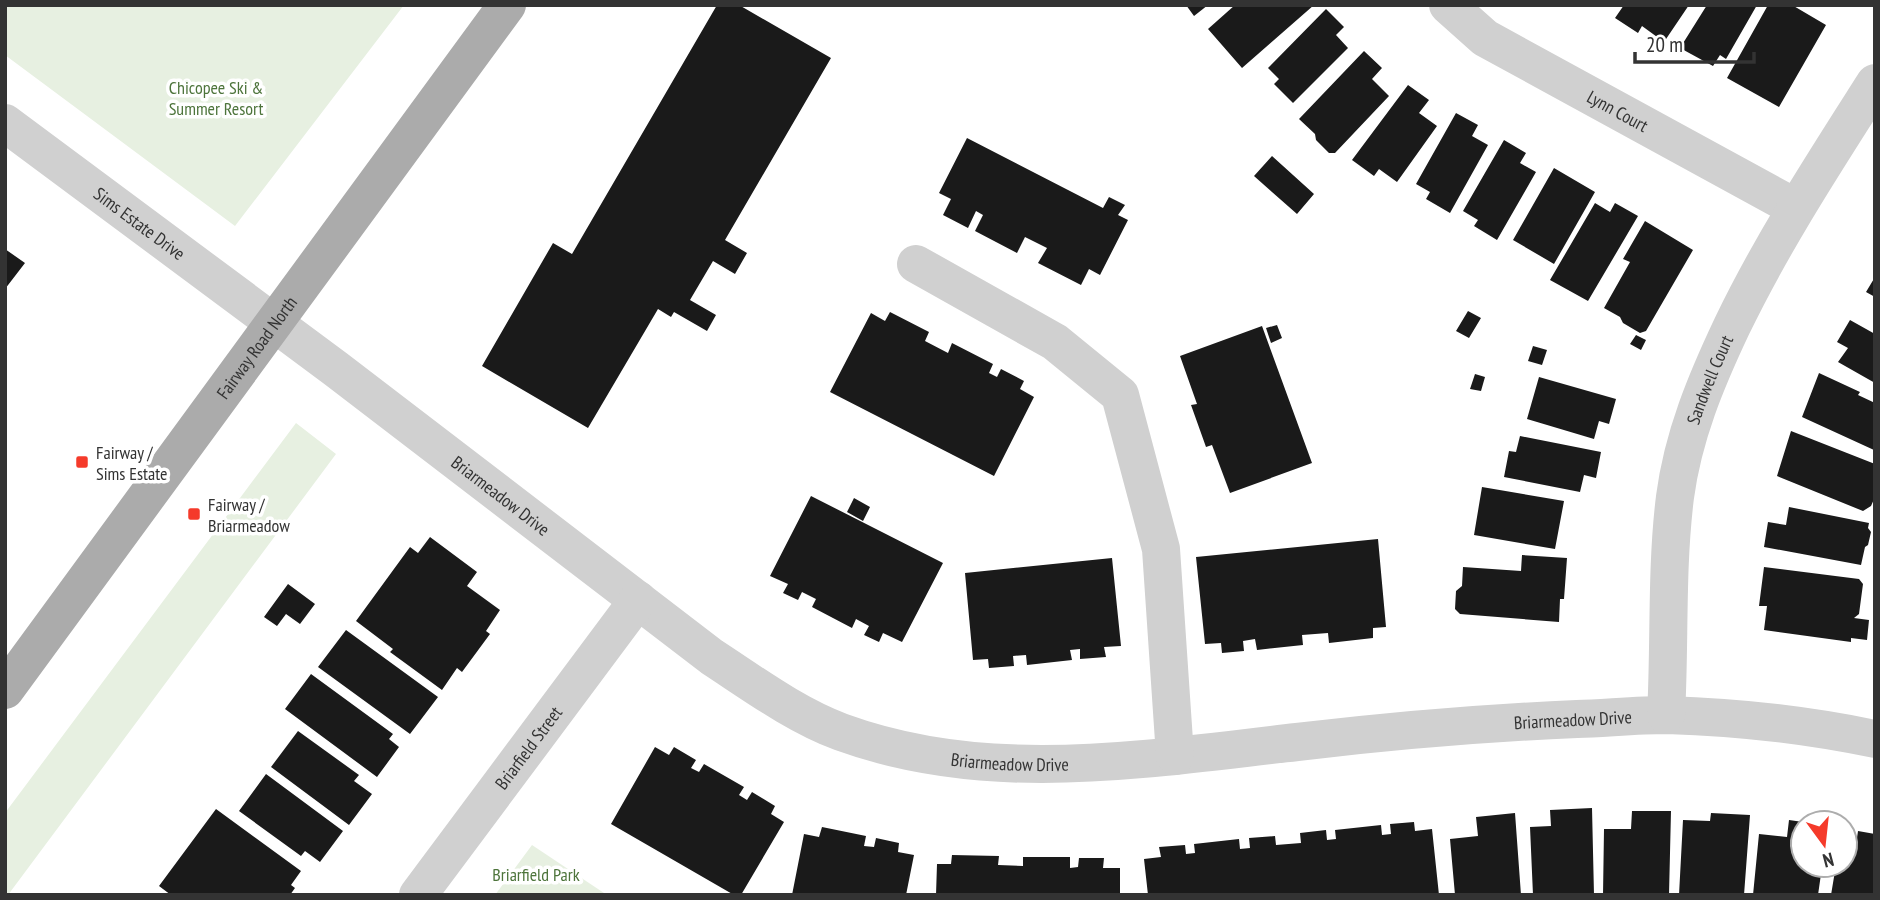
<svg xmlns="http://www.w3.org/2000/svg" width="1880" height="900" viewBox="0 0 1880 900" font-family="'PT Sans Narrow',sans-serif">
	<style>
		.green { fill: #e7f0e1 }
		.building { fill: #1a1a1a }
		.lines { fill: none; stroke-linecap: round; stroke-linejoin: round }
		.minor { stroke: #d0d0d0; stroke-width: 38 }
		.major { stroke: #ababab; stroke-width: 38 }
		.poi-dot { fill: #f53a2a; stroke: #fff; stroke-width: 2.5 }
		.labels { text-anchor: middle; dominant-baseline: central; stroke-width: 7; stroke-linejoin: round; paint-order: stroke }
		.park-label { font-size: 18px; fill: #4d743b; stroke: #fff }
		.street-label { font-size: 18px; fill: #333; stroke: #fff }
		.poi-label { font-size: 18px; fill: #333; stroke: #fff; text-anchor: start }
	</style>
	<rect width="100%" height="100%" fill="#fff"/>
	<!-- green -->
	<path class="green" d="M5 5H404L235 226 5 55Z
		M296 423 336 454 8 895H5V813Z
		M532 845 607 895H495Z"/>
	<!-- building -->
	<path class="building" d="M717 5H739L831 58 725 240 747 253 735 274 713 261 690 300 716 315 707 331 674 312 671 317 658 309 588 428 482 366 553 243 572 254Z
		M1186 5H1208L1194 16Z
		M1235 5H1314L1242 68 1208 29Z
		M1624 5H1689L1664 42 1642 26 1638 33 1615 18Z
		M1707 5H1757L1726 59 1720 55 1713 66 1680 48Z
		M1768 5H1792L1826 25 1779 107 1727 78Z
		M1326 9 1344 27 1336 35 1348 48 1293 103 1274 84 1279 79 1268 68Z
		M1364 51 1382 68 1372 79 1389 96 1335 153H1329L1316 140 1315 134 1299 119Z
		M1408 85 1429 100 1419 113 1437 126 1397 182 1379 169 1374 176 1352 160Z
		M1456 113 1478 125 1472 136 1488 145 1450 213 1426 199 1430 192 1416 184Z
		M967 138 1103 208 1109 197 1125 205 1118 215 1128 220 1100 275 1089 269 1081 285 1038 263 1047 248 1025 237 1017 253 975 231 983 215 976 211 968 228 943 215 951 199 939 193Z
		M1504 140 1526 153 1520 163 1536 172 1497 240 1474 226 1478 220 1463 211Z
		M1272 156 1314 194 1297 214 1254 176Z
		M1554 168 1595 192 1554 264 1513 240Z
		M1595 203 1610 212 1615 203 1638 216 1588 301 1550 280Z
		M1645 221 1693 250 1646 331 1640 333 1623 323 1620 317 1604 308 1630 262 1623 259Z
		M5 249 25 263 5 289Z
		M1875 277V297L1866 292Z
		M1468 311 1481 318 1469 338 1456 331Z
		M890 312 929 332 925 341 948 353 952 343 993 364 989 373 997 377 1001 369 1024 381 1020 389 1034 397 994 476 830 392 871 313 885 321Z
		M1850 320 1875 334V383L1838 362 1848 348 1837 342Z
		M1277 325 1282 338 1271 343 1266 328Z
		M1262 326 1312 463 1230 493 1212 445 1206 447 1191 405 1197 404 1180 356Z
		M1636 335 1646 340 1641 350 1630 344Z
		M1533 346 1547 350 1542 365 1528 361Z
		M1819 373 1860 392 1858 395 1875 403 1874 450 1802 417Z
		M1475 374 1485 377 1481 391 1470 389Z
		M1539 377 1616 399 1609 424 1599 421 1594 439 1527 419Z
		M1791 431 1875 464V497L1871 506 1863 511 1777 476Z
		M1520 436 1601 452 1596 478 1584 475 1580 492 1504 477 1509 451 1516 452Z
		M1482 487 1564 501 1555 549 1474 535Z
		M811 496 943 563 902 642 883 633 879 642 864 635 869 626 856 619 852 628 812 607 816 599 802 592 798 600 783 593 788 584 770 576Z
		M854 498 870 507 863 521 847 512Z
		M1789 507 1869 523 1868 528 1871 532 1868 545 1865 547 1861 565 1764 547 1768 522 1786 525Z
		M430 537 477 572 467 586 500 610 486 631 490 634 462 672 457 668 442 690 390 652 393 649 356 621 410 547 418 553Z
		M1378 539 1386 627 1373 628V638L1329 643 1328 633 1302 635 1303 645 1257 650 1255 639 1243 641 1244 651 1222 653 1221 643 1205 644 1196 557Z
		M1522 555 1567 558 1564 599H1560L1559 622 1460 614 1455 609 1456 591 1462 586 1463 567 1521 571Z
		M1112 558 1121 646 1104 647 1106 657 1080 659V649L1070 650 1072 660 1027 665 1026 655 1013 656 1014 666 989 668 988 659 973 660 965 573Z
		M1764 567 1859 579 1863 584 1859 614 1854 618 1869 620 1867 640 1851 638V642L1764 630 1767 606H1759Z
		M288 584 315 604 300 624 286 614 277 626 264 617Z
		M346 630 438 697 410 734 318 667Z
		M311 674 393 734 389 739 399 747 377 777 285 709Z
		M298 731 359 775 354 781 372 794 349 825 271 767Z
		M655 747 669 755 674 747 696 760 691 768 699 772 704 764 744 787 739 795 747 800 752 792 775 806 771 814 784 822 741 895H734L611 824Z
		M266 774 343 831 320 862 305 851 301 856 239 811Z
		M1592 808 1594 895H1533L1530 827 1551 826 1550 810Z
		M216 809 301 871 291 885 295 888 290 895H171L159 886Z
		M1632 811H1671L1669 895H1603L1604 829H1631Z
		M1515 813 1521 895H1455L1450 839 1478 836 1476 817Z
		M1711 813 1750 815 1744 895H1679L1683 820 1710 821Z
		M1789 820 1803 822V865H1825L1824 868 1822 867 1818 895H1753L1759 834 1787 837Z
		M1414 822 1415 831 1432 829 1439 895H1148L1144 859 1161 857 1159 847 1185 845 1186 854 1195 853 1194 844 1239 839 1240 849 1250 848 1249 838 1275 836 1276 845 1301 843 1300 833 1326 830 1327 840 1336 839 1335 830 1381 825 1382 835 1391 834 1390 824Z
		M822 827 866 836 864 846 874 847 876 838 899 843 898 852 914 855 906 895H792L804 834 819 837Z
		M1858 831 1875 834V895H1831L1836 865H1845V850L1855 852Z
		M952 855 999 856 998 865 1023 866V857H1070V868L1078 867 1079 858H1104L1103 868H1120V895H936L937 864H951Z"/>
	<g class="lines">
		<!-- minor -->
		<g class="minor">
			<path id="s1" d="M1448 5 1485 38 1796 208"/>
			<path id="s2" d="M5 123 336 369 712 657C752 683 795 715 841 732 989 786 1144 759 1297 742 1390 731 1483 723 1577 719 1607 718 1637 715 1667 715 1736 717 1807 725 1875 739"/>
			<path d="M916 264 1055 342 1120 395 1161 549 1175 756"/>
			<path id="s3" d="M1666 715C1670 643 1666 569 1675 497 1683 436 1706 381 1732 326 1773 241 1824 163 1875 83"/>
			<path id="s4" d="M418 895 638 600"/>
		</g>
		<!-- major -->
		<path class="major" id="s5" d="M5 690 507 5"/>
	</g>
	<!-- markers -->
	<g class="poi-dot">
		<rect x="75" y="455" width="14" height="14" rx="3.5"/>
		<rect x="187" y="507" width="14" height="14" rx="3.5"/>
	</g>
	<g class="labels">
		<!-- park labels -->
		<g class="park-label">
			<text x="216" y="87">Chicopee Ski &amp;<tspan x="216" dy="21">Summer Resort</tspan></text>
			<text x="536" y="874">Briarfield Park</text>
		</g>
		<!-- street labels -->
		<g class="street-label">
			<text stroke="none"><textPath href="#s1" startOffset="201">Lynn Court</textPath></text>
			<text stroke="none"><textPath href="#s2" startOffset="168">Sims Estate Drive</textPath></text>
			<text stroke="none"><textPath href="#s5" startOffset="425">Fairway Road North</textPath></text>
			<text stroke="none"><textPath href="#s3" startOffset="341">Sandwell Court</textPath></text>
			<text stroke="none"><textPath href="#s2" startOffset="620">Briarmeadow Drive</textPath></text>
			<text stroke="none"><textPath href="#s2" startOffset="1773">Briarmeadow Drive</textPath></text>
			<text stroke="none"><textPath href="#s4" startOffset="184">Briarfield Street</textPath></text>
			<text stroke="none"><textPath href="#s2" startOffset="1208">Briarmeadow Drive</textPath></text>
		</g>
		<!-- poi labels -->
		<g class="poi-label">
			<text x="96" y="452">Fairway /<tspan x="96" dy="21">Sims Estate</tspan></text>
			<text x="208" y="504">Fairway /<tspan x="208" dy="21">Briarmeadow</tspan></text>
		</g>
	</g>
	<!-- border -->
	<rect width="1880" height="900" fill="none" stroke="#333333" stroke-width="14"/>
	<!-- north arrow -->
	<g transform="translate(1824 844) rotate(165)"><circle r="33" fill="#ffffff" stroke="#adadad" stroke-width="2"/>
	<path d="M0-5L12 26L0 18L-12 26Z" fill="#f53a2a"/>
	<text y="-10" font-size="19" font-weight="bold" text-anchor="middle" fill="#333333">N</text>
	</g>
	<!-- scale -->
	<path d="M1635 52v10h119v-10" fill="none" stroke="#333333" stroke-width="3.5"/>
	<text x="1646" y="52" font-size="21" fill="#333333" stroke="#ffffff" stroke-width="5" paint-order="stroke">20 m</text>
</svg>
